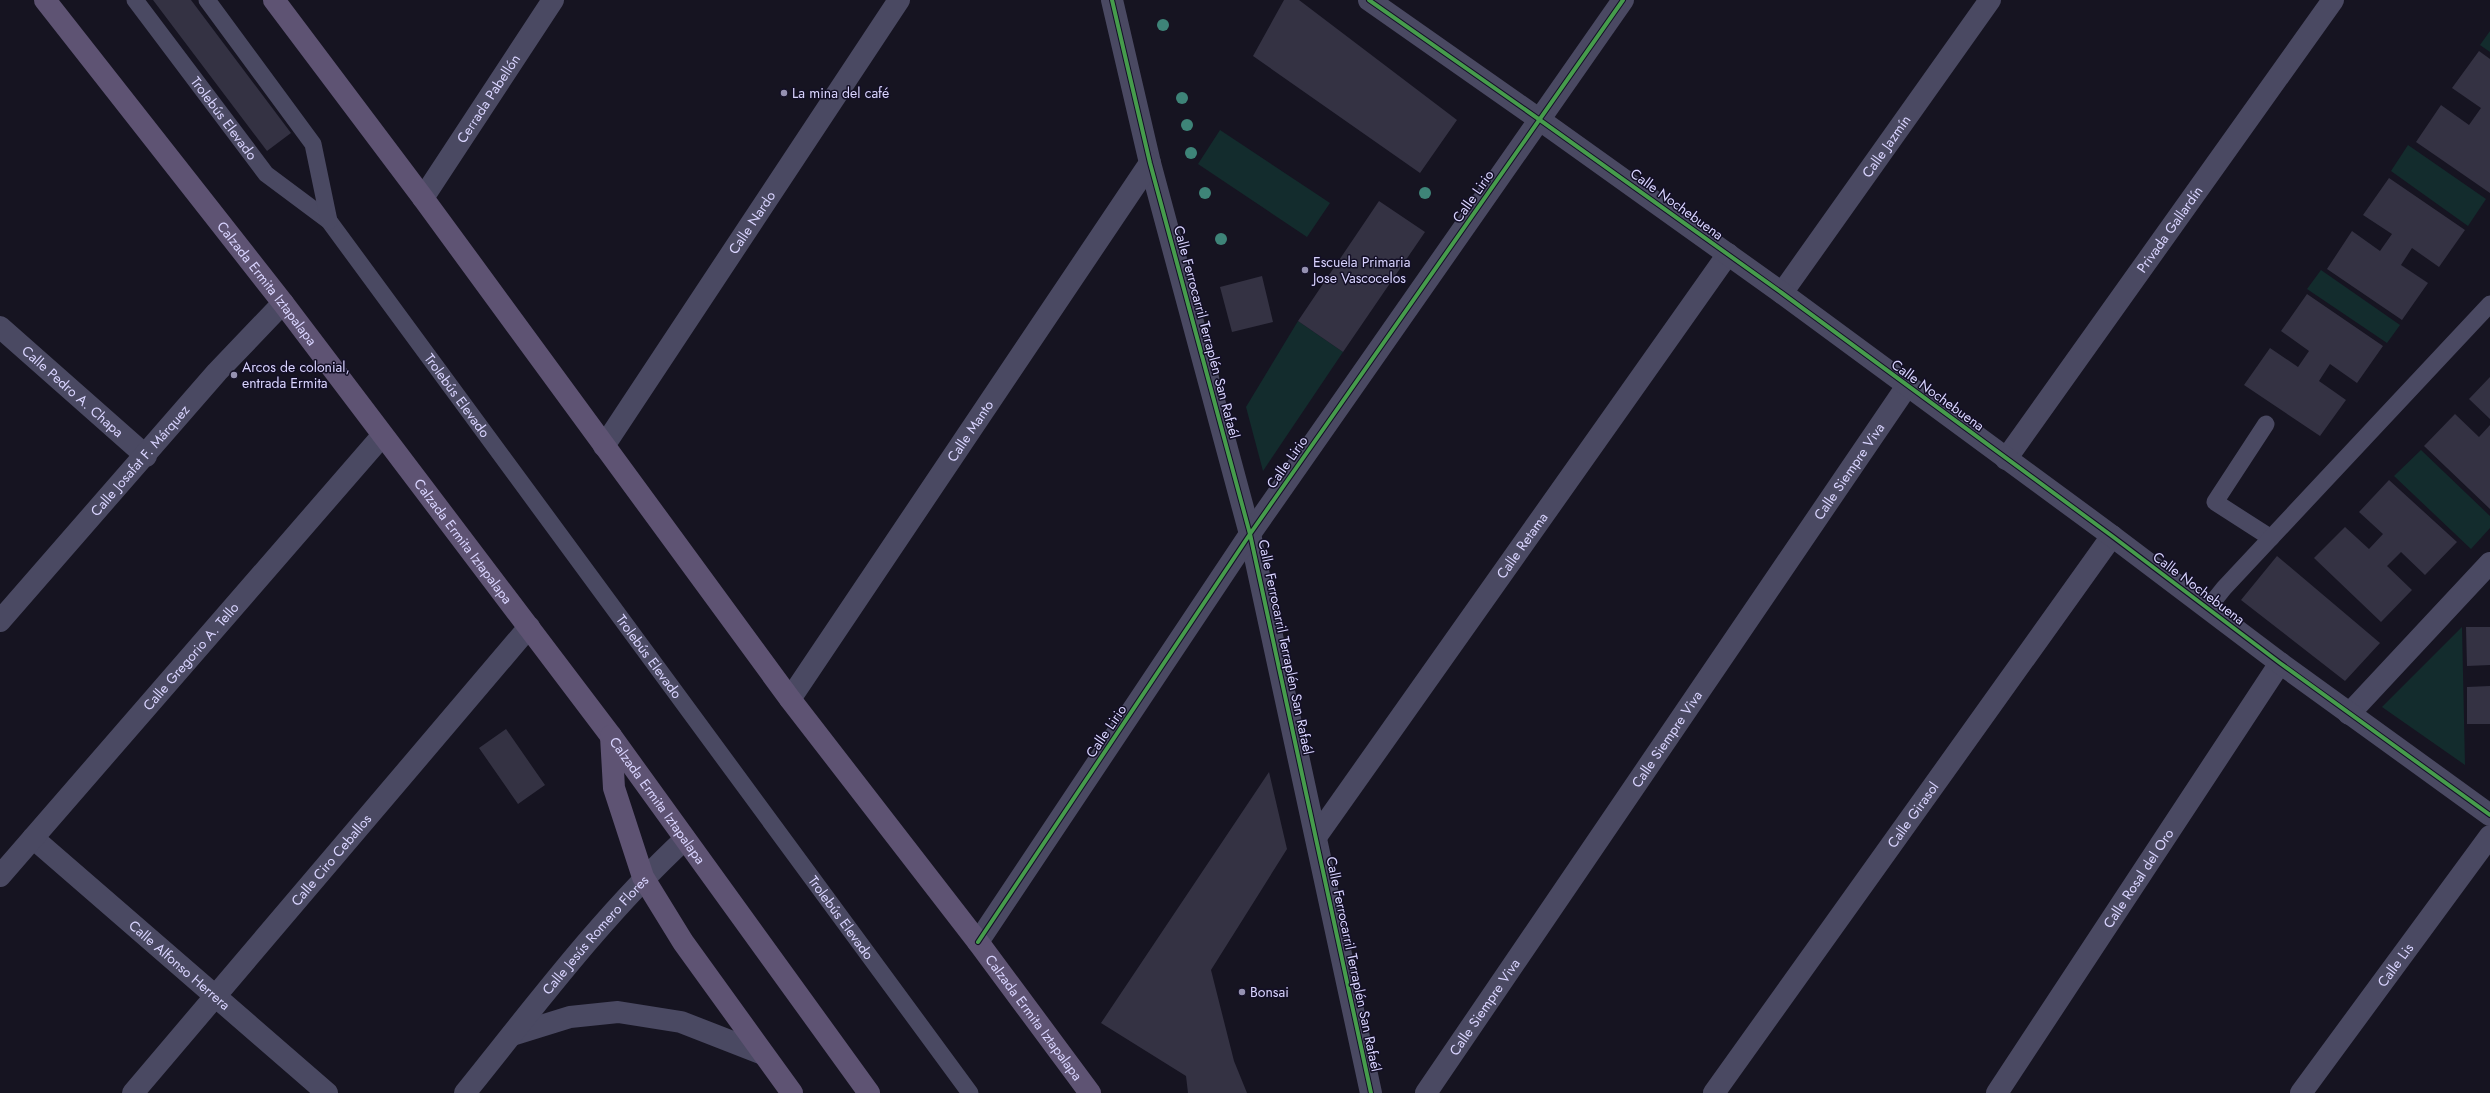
<svg xmlns="http://www.w3.org/2000/svg" width="2490" height="1093" viewBox="0 0 2490 1093" font-family="Jost,sans-serif">
	<style>
		.green { fill: #132c2d }
		.building { fill: #343243 }
		.lines { fill: none; stroke-linecap: round; stroke-linejoin: round }
		.service { stroke: #4a4962; stroke-width: 17 }
		.minor { stroke: #4a4962; stroke-width: 22 }
		.tertiary { stroke: #4a4962; stroke-width: 22 }
		.primary { stroke: #5e5373; stroke-width: 22 }
		.cycleway-casing { stroke: #130f26; stroke-width: 6 }
		.cycleway { stroke: #469c4c; stroke-width: 4 }
		.tree { fill: #3e8478 }
		.poi-dot { fill: #9591b1; stroke: #130f26; stroke-width: 1.5 }
		.labels { text-anchor: middle; dominant-baseline: central; stroke-width: 3; stroke-linejoin: round; paint-order: stroke }
		.poi-label { font-size: 14px; fill: #d9d4ff; stroke: #130f26; text-anchor: start }
		.street-label { font-size: 14px; fill: #d9d4ff; stroke: #130f26 }
	</style>
	<rect width="100%" height="100%" fill="#161421"/>
	<!-- green -->
	<path class="green" d="M2490 31V52L2480 45Z
		M1220 130 1330 203 1307 237 1198 164Z
		M2408 145 2486 199 2468 226 2391 171Z
		M2321 270 2400 325 2387 343 2307 289Z
		M1298 321 1343 352 1263 471 1246 407Z
		M2421 450 2490 516V528L2471 549 2394 476Z
		M2462 627 2465 765 2382 707Z"/>
	<!-- building -->
	<path class="building" d="M153 0H191L291 133 267 151Z
		M1284 0H1299L1457 120 1420 173 1253 56Z
		M2479 51 2490 59V193L2416 142 2441 105 2469 125 2481 108 2452 88Z
		M2389 178 2465 230 2439 267 2412 248 2401 265 2428 283 2402 320 2327 269 2352 231 2380 251 2392 234 2363 215Z
		M1379 201 1425 232 1343 352 1298 321Z
		M1262 276 1273 322 1232 332 1220 287Z
		M2307 294 2383 346 2357 383 2330 364 2319 381 2346 400 2320 436 2244 385 2270 348 2298 367 2309 351 2281 331Z
		M2490 377V419L2469 399Z
		M2455 414 2479 437 2490 425V509L2424 446Z
		M2389 480 2457 542 2425 575 2401 552 2387 566 2412 590 2381 622 2314 558 2345 527 2369 549 2383 534 2359 512Z
		M2277 556 2380 643 2345 681 2241 600Z
		M2466 627H2490V665L2467 666Z
		M2490 686V724H2467V687Z
		M506 729 545 785 518 804 479 748Z
		M1269 772 1287 849 1211 970 1234 1061 1247 1093H1188L1186 1076 1101 1023Z"/>
	<g class="lines">
		<!-- service -->
		<g class="service">
			<path id="s1" d="M135 0 266 174 329 221 970 1093"/>
			<path d="M207 0 313 144 329 221"/>
			<path d="M2266 424 2215 502 2271 538"/>
			<path d="M2208 608 2224 588 2490 304"/>
		</g>
		<!-- minor -->
		<g class="minor">
			<path d="M1112 0 1150 163 1250 534 1371 1093"/>
			<path id="s2" d="M423 198 553 0"/>
			<path id="s3" d="M1782 293 1990 0"/>
			<path id="s4" d="M0 327 146 456"/>
			<path id="s5" d="M604 446 899 0"/>
			<path id="s6" d="M2006 459 2333 0"/>
			<path id="s7" d="M0 621 217 372 283 303"/>
			<path id="s8" d="M790 699 1150 163"/>
			<path d="M2349 714 2490 563"/>
			<path id="s9" d="M1316 837 1728 254"/>
			<path id="s10" d="M33 838 327 1093"/>
			<path id="s11" d="M0 876 382 436"/>
			<path d="M978 942 1250 534 1623 0"/>
			<path d="M512 1035 570 1017 618 1012 681 1022 763 1054"/>
			<path id="s12" d="M133 1093 529 627"/>
			<path id="s13" d="M465 1093C535 1006 603 915 685 839"/>
			<path id="s14" d="M1426 1093 1907 386"/>
			<path id="s15" d="M1714 1093 2112 536"/>
			<path id="s16" d="M1997 1093 2280 663"/>
			<path id="s17" d="M2301 1093 2490 836"/>
		</g>
		<!-- tertiary -->
		<path class="tertiary" d="M1369 0 1540 120 1782 293 2112 536 2280 663 2490 815"/>
		<!-- primary -->
		<g class="primary">
			<path id="s18" d="M45 0 283 303 611 736 869 1093"/>
			<path id="s19" d="M274 0 423 198 790 699 978 942 1090 1093"/>
			<path d="M611 736 614 788 643 877 683 942 792 1093"/>
		</g>
		<defs>
			<path id="cycleway" d="M1112 0 1150 163 1250 534 1371 1093
				M1369 0 1540 120 1782 293 2112 536 2280 663 2490 815
				M978 942 1250 534 1623 0"/>
		</defs>
		<!-- cycleway casing -->
		<use href="#cycleway" class="cycleway-casing"/>
		<!-- cycleway -->
		<use href="#cycleway" class="cycleway"/>
	</g>
	<!-- trees -->
	<g class="tree">
		<circle cx="1163" cy="25" r="6"/>
		<circle cx="1182" cy="98" r="6"/>
		<circle cx="1187" cy="125" r="6"/>
		<circle cx="1191" cy="153" r="6"/>
		<circle cx="1205" cy="193" r="6"/>
		<circle cx="1425" cy="193" r="6"/>
		<circle cx="1221" cy="239" r="6"/>
	</g>
	<!-- markers -->
	<g class="poi-dot">
		<circle cx="784" cy="93" r="4"/>
		<circle cx="1305" cy="270" r="4"/>
		<circle cx="234" cy="375" r="4"/>
		<circle cx="1242" cy="992" r="4"/>
	</g>
	<g class="labels">
		<!-- poi labels -->
		<g class="poi-label">
			<text x="792" y="93">La mina del café</text>
			<text x="1313" y="262">Escuela Primaria<tspan x="1313" dy="16">Jose Vascocelos</tspan></text>
			<text x="242" y="367">Arcos de colonial,<tspan x="242" dy="16">entrada Ermita</tspan></text>
			<text x="1250" y="992">Bonsai</text>
		</g>
		<!-- street labels -->
		<g class="street-label">
			<text stroke="none"><textPath href="#s2" startOffset="119">Cerrada Pabellón</textPath></text>
			<text stroke="none"><textPath href="#s1" startOffset="148">Trolebús Elevado</textPath></text>
			<text stroke="none"><textPath href="#s3" startOffset="180">Calle Jazmín</textPath></text>
			<text transform="translate(1473 196) rotate(-55)">Calle Lirio</text>
			<text transform="translate(1677 204) rotate(36)">Calle Nochebuena</text>
			<text stroke="none"><textPath href="#s5" startOffset="268">Calle Nardo</textPath></text>
			<text stroke="none"><textPath href="#s6" startOffset="282">Privada Gallardín</textPath></text>
			<text stroke="none"><textPath href="#s18" startOffset="360">Calzada Ermita Iztapalapa</textPath></text>
			<text transform="translate(1207 332) rotate(75)">Calle Ferrocarril Terraplén San Rafaél</text>
			<text stroke="none"><textPath href="#s4" startOffset="97">Calle Pedro A. Chapa</textPath></text>
			<text transform="translate(1938 395) rotate(36)">Calle Nochebuena</text>
			<text stroke="none"><textPath href="#s1" startOffset="513">Trolebús Elevado</textPath></text>
			<text stroke="none"><textPath href="#s8" startOffset="323">Calle Manto</textPath></text>
			<text stroke="none"><textPath href="#s7" startOffset="213">Calle Josafat F. Márquez</textPath></text>
			<text transform="translate(1287 462) rotate(-55)">Calle Lirio</text>
			<text stroke="none"><textPath href="#s14" startOffset="752">Calle Siempre Viva</textPath></text>
			<text stroke="none"><textPath href="#s18" startOffset="684">Calzada Ermita Iztapalapa</textPath></text>
			<text stroke="none"><textPath href="#s9" startOffset="357">Calle Retama</textPath></text>
			<text transform="translate(2199 588) rotate(37)">Calle Nochebuena</text>
			<text transform="translate(1286 647) rotate(78)">Calle Ferrocarril Terraplén San Rafaél</text>
			<text stroke="none"><textPath href="#s11" startOffset="291">Calle Gregorio A. Tello</textPath></text>
			<text stroke="none"><textPath href="#s1" startOffset="837">Trolebús Elevado</textPath></text>
			<text transform="translate(1106 731) rotate(-56)">Calle Lirio</text>
			<text stroke="none"><textPath href="#s14" startOffset="428">Calle Siempre Viva</textPath></text>
			<text stroke="none"><textPath href="#s18" startOffset="1008">Calzada Ermita Iztapalapa</textPath></text>
			<text stroke="none"><textPath href="#s15" startOffset="342">Calle Girasol</textPath></text>
			<text stroke="none"><textPath href="#s12" startOffset="306">Calle Ciro Ceballos</textPath></text>
			<text stroke="none"><textPath href="#s16" startOffset="257">Calle Rosal del Oro</textPath></text>
			<text stroke="none"><textPath href="#s1" startOffset="1161">Trolebús Elevado</textPath></text>
			<text stroke="none"><textPath href="#s13" startOffset="205">Calle Jesús Romero Flores</textPath></text>
			<text transform="translate(1354 964) rotate(78)">Calle Ferrocarril Terraplén San Rafaél</text>
			<text stroke="none"><textPath href="#s17" startOffset="159">Calle Lis</textPath></text>
			<text stroke="none"><textPath href="#s10" startOffset="194">Calle Alfonso Herrera</textPath></text>
			<text stroke="none"><textPath href="#s14" startOffset="104">Calle Siempre Viva</textPath></text>
			<text stroke="none"><textPath href="#s19" startOffset="1270">Calzada Ermita Iztapalapa</textPath></text>
		</g>
	</g>
</svg>
